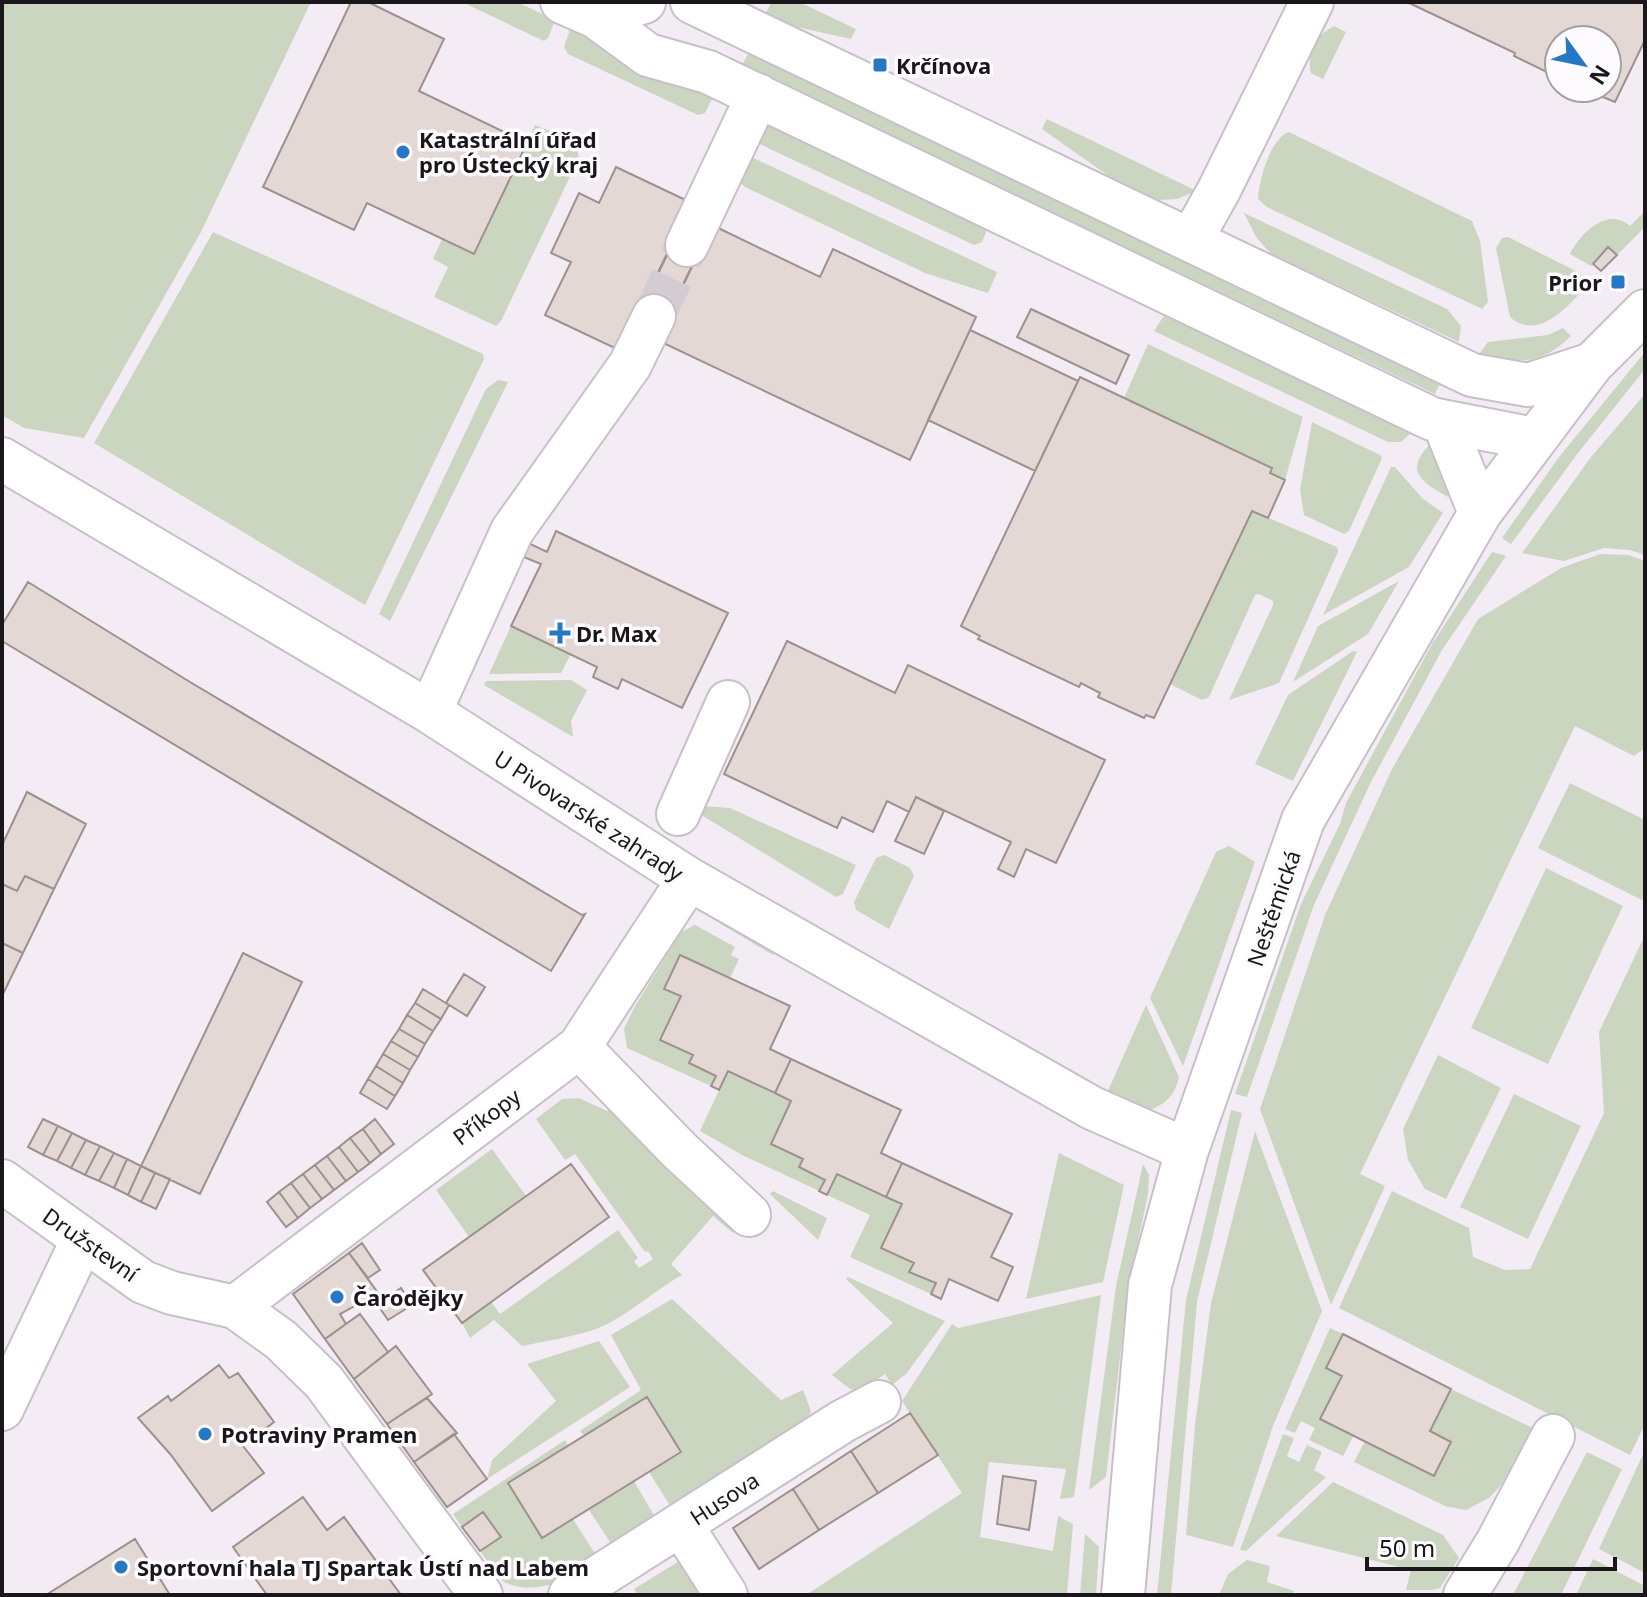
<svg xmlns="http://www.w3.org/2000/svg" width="1647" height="1597" viewBox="0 0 1647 1597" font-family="'Noto Sans',sans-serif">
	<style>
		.green { fill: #cad6c0 }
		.building { fill: #e3d8d3; stroke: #9c918d; stroke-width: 2 }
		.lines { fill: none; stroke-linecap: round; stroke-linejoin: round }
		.minor-tunnel { stroke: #d3ccd3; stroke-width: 42; stroke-dasharray: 42 21; stroke-linecap: butt }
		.minor-casing { stroke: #c8c0c9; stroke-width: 46 }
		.minor { stroke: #fff; stroke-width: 42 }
		.poi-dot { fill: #2379c7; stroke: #fefbfe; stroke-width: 3 }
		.labels { text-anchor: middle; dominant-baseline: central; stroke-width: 7; stroke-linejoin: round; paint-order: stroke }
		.poi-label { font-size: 22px; font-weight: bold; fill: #1a171a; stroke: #fefbfe; text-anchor: start }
		.street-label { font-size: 22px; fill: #1a171a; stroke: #fefbfe }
	</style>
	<rect width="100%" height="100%" fill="#f4ecf4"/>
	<!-- green -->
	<path class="green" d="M2 2H311L201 232 84 438 24 428 2 415Z
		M462 2H517L555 20 548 38 544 41Z
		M772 2H799L856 29 851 39 788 25 765 14Z
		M1334 26 1346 32 1323 79 1311 73C1306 52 1315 36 1334 26Z
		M571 27 714 95 705 113 698 115 568 54 564 47Z
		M750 50 1443 378 1435 394 742 65Z
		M1047 119 1197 191 1177 199 1159 200 1110 177 1042 129Z
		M775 123 989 225 982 242 974 245 751 140 763 125Z
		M535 125C553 133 577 136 579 158L501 321 496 326 434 297 448 267 433 259 442 239 475 254Z
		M1289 132 1472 221 1480 241 1488 302 1482 309 1267 207 1258 199C1259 180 1270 139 1289 132Z
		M745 154 997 272 988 293 925 273 745 187 738 180Z
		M1645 211V227L1617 255 1608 248 1591 266 1570 254C1580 233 1608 206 1630 226Z
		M1244 213 1447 309 1461 326 1459 342 1271 254 1256 237Z
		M213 232 483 354 484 359 365 605 94 443Z
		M1508 237 1580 273 1586 287C1568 306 1538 342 1510 317L1496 248 1502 238Z
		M1173 313 1415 430 1401 442H1388L1154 331 1163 317Z
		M1563 328 1571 336C1541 365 1518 365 1480 353L1488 342 1548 335Z
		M1148 344 1303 417 1285 480 1270 473 1271 467 1124 398Z
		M1645 352V369L1578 453 1511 544 1502 538 1559 457Z
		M498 380 508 382 390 621 379 614 486 389Z
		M1645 394V555L1630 550 1604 548 1564 561 1522 553 1591 457Z
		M1312 422 1380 455 1382 458 1349 531 1344 534 1304 515 1300 490Z
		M1432 442 1447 476 1448 497C1419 481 1404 470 1432 442Z
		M1391 467H1395L1422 498 1443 513 1409 567 1323 615Z
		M1252 511 1337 547 1338 552 1279 683 1229 700 1273 605V601L1259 594 1255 595 1209 697 1202 700 1170 684Z
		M1492 552 1506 556 1442 650 1370 784 1314 905 1247 1097 1235 1094 1301 904 1340 824 1346 803 1432 644Z
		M1600 554 1629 555 1645 561V748L1634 756 1575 726 1360 1174 1385 1186 1331 1305 1260 1109 1325 915 1392 769 1478 619 1561 568Z
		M1399 581 1368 634 1293 682 1318 626Z
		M511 626 571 654 561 673 489 674Z
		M1353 651 1357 652 1293 781 1255 764 1288 695Z
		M571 680 587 690 571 721 573 737 484 685 486 681Z
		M1570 783 1645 820V893L1642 900 1538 848Z
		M700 806 730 808 856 865 843 894 836 897 703 816Z
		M1229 846 1255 862 1183 1066 1150 998 1216 852Z
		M884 855 910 868 914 876 889 929 856 910 854 902 876 858Z
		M1546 868 1623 906 1548 1064 1471 1028Z
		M718 907 780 943 773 955 694 908Z
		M695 925 735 947 731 955 739 959 730 978 680 955 665 989 681 996 661 1040 693 1055 689 1063 716 1076 711 1086 627 1048 624 1029 634 1008 681 932Z
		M1645 935V1424L1630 1455 1339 1308 1392 1191 1469 1228 1473 1257 1505 1270 1530 1269 1604 1113 1599 1032Z
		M1146 1005 1179 1077C1175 1096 1166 1103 1149 1111L1107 1093Z
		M1438 1055 1501 1088 1446 1199 1425 1189 1408 1160 1403 1129Z
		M728 1071 791 1101 771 1144 803 1159 799 1167 825 1180 819 1191 742 1155 700 1131Z
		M1514 1094 1581 1126 1528 1239 1460 1207Z
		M579 1098 607 1111 614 1103 736 1222 733 1233 713 1216 671 1264 682 1275C653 1291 627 1317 596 1329 573 1337 546 1341 522 1346L494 1320 470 1338 462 1323 491 1302 500 1314 618 1230 638 1258 634 1261 639 1268 653 1259 648 1251 645 1252 575 1154 565 1160 536 1119 562 1099Z
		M1231 1110 1242 1113 1197 1302 1171 1595H1157L1186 1300Z
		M1255 1131 1322 1311 1273 1426 1233 1547 1186 1535 1195 1425 1211 1303Z
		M492 1149 526 1196 469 1237 436 1190Z
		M1059 1153 1124 1185 1103 1282 1026 1299Z
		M1143 1164 1149 1175 1148 1194 1128 1289 1106 1477 1089 1490 1116 1286Z
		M837 1174 902 1204 881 1248 914 1263 910 1272 936 1283 931 1294 850 1257 870 1215 827 1195Z
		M773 1191 827 1218 818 1240 770 1194Z
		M848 1277 945 1321 906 1374 892 1385 885 1374 861 1391 850 1389 832 1375 893 1323 846 1279Z
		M1101 1295 1074 1497 1060 1499 1066 1469 989 1462 980 1537 1053 1551 1058 1516 1073 1524 1067 1595H806L962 1493 902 1401 952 1324 958 1328Z
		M672 1299 781 1400 803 1390 811 1411 801 1430 674 1512 649 1472 681 1452 647 1397 584 1436 580 1431 641 1390 611 1335Z
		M1330 1328 1343 1334 1326 1368 1342 1376 1320 1418 1354 1435 1343 1456 1309 1440 1315 1428 1301 1421 1295 1433 1285 1429Z
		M599 1341 630 1387 487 1479 492 1460 556 1401 527 1364Z
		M1451 1389 1535 1429 1501 1485 1489 1498 1466 1510 1445 1506 1354 1462 1365 1441 1434 1476 1451 1443 1430 1431Z
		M1283 1434 1294 1438 1287 1456 1299 1462 1307 1445 1322 1452 1314 1470 1326 1477 1246 1551 1240 1550Z
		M565 1440 568 1445 508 1484 542 1538 573 1519 599 1560C569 1579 537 1597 504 1582 495 1574 488 1561 480 1551L501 1537 483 1512 462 1527 453 1514Z
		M1645 1450V1573L1599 1549Z
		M1587 1452 1622 1469 1561 1595H1513Z
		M634 1481 655 1517 612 1545 589 1510Z
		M1333 1482 1443 1535 1459 1558 1440 1588 1431 1590H1406L1411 1570 1276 1536Z
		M1085 1534 1099 1547 1096 1595H1080Z
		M1593 1559 1645 1586V1595H1576Z
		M681 1560 711 1595H638L634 1589Z
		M1247 1560 1270 1566 1267 1582 1294 1591 1292 1595H1219L1228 1574Z"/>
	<!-- building -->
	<path class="building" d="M351 2H368L444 39 419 91 527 143 474 254 367 203 354 230 263 187Z
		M1407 2H1645V40L1615 102 1581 88H1607V40H1559V78L1514 56 1515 53Z
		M616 167 692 203 621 351 545 315 571 262 551 253 579 193 599 203Z
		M712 225 820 277 833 249 976 317 910 460 657 340Z
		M674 239 699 251 665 322 640 310Z
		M1608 247 1617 255 1601 271 1593 264Z
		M1031 309 1129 355 1116 384 1017 337Z
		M970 330 1078 381 1035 471 928 420Z
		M1080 377 1272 468 1270 473 1285 480 1268 518 1252 511 1154 718 1146 715 1144 718 1098 697 1100 693 1081 683 1079 687 978 639 980 636 961 626Z
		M556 531 728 613 682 708 622 679 618 689 593 677 597 667 511 626 541 564 514 553 520 539 547 552Z
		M28 582 190 682 582 915 585 914 551 971 2 641V625Z
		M787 641 895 693 908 665 1105 760 1056 863 1026 849 1014 877 998 869 1011 842 916 797 909 812 887 801 873 832 842 817 837 828 724 774Z
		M27 792 86 824 54 889 25 876 17 891 2 884V845Z
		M916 797 944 811 924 854 895 841Z
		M25 876 54 889 23 953 2 943V884L17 891Z
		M2 943 23 953 2 996Z
		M243 953 302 982 200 1194 141 1166Z
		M680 955 790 1006 770 1049 791 1059 775 1093 728 1071 719 1090 711 1086 716 1076 689 1063 693 1055 660 1040 681 996 664 989Z
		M464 974 485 987 467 1016 446 1003Z
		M423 989 449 1005 441 1019 415 1003Z
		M415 1003 441 1019 433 1031 407 1015Z
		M407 1015 433 1031 425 1044 399 1029Z
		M399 1029 425 1044 418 1057 391 1041Z
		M391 1041 418 1057 410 1070 383 1054Z
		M383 1054 410 1070 403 1083 376 1066Z
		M791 1059 901 1110 881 1153 902 1163 886 1197 837 1174 827 1195 819 1191 825 1180 799 1167 803 1159 771 1144 791 1101 775 1093Z
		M376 1066 403 1083 395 1096 368 1079Z
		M368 1079 395 1096 387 1109 360 1093Z
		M43 1119 58 1126 43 1155 28 1147Z
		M375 1119 394 1144 381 1154 363 1129Z
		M58 1126 72 1133 57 1161 43 1155Z
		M363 1129 381 1154 370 1163 350 1138Z
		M72 1133 86 1140 71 1168 57 1161Z
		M350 1138 370 1163 358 1172 339 1147Z
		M86 1140 100 1146 85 1175 71 1168Z
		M100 1146 114 1153 99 1181 85 1175Z
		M339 1147 358 1172 346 1181 327 1156Z
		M114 1153 127 1159 114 1188 99 1181Z
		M327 1156 346 1181 334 1190 315 1165Z
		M127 1159 141 1166 128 1195 114 1188Z
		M902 1163 1012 1214 991 1257 1013 1267 998 1301 949 1279 941 1299 931 1294 936 1283 909 1272 914 1263 881 1248 902 1204 886 1197Z
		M571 1164 609 1217 462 1323 423 1270Z
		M315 1165 334 1190 322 1199 303 1174Z
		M141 1166 155 1173 141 1202 128 1195Z
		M155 1173 170 1179 156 1209 141 1202Z
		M303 1174 322 1199 310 1208 291 1183Z
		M291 1183 310 1208 298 1218 279 1192Z
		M279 1192 298 1218 286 1227 267 1202Z
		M362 1243 380 1270 368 1278 349 1253Z
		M349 1253 378 1293 340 1314 346 1324 325 1339 293 1294Z
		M401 1288 412 1305 388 1320 377 1304Z
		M360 1314 388 1352 354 1379 325 1339Z
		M1343 1334 1451 1389 1430 1431 1451 1442 1434 1476 1320 1419 1342 1376 1326 1368Z
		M396 1346 432 1394 387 1424 354 1379Z
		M219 1365 229 1378 238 1373 274 1422 243 1446 264 1473 212 1511 171 1455 138 1418 168 1396 171 1401Z
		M647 1397 681 1452 542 1538 508 1483Z
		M427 1398 457 1433 414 1462 387 1424Z
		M910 1413 938 1455 878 1493 851 1451Z
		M454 1434 487 1479 447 1507 414 1462Z
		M851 1451 878 1493 819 1530 793 1489Z
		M1003 1476 1036 1481 1029 1530 997 1524Z
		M793 1489 819 1530 759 1569 733 1528Z
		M303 1497 327 1530 344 1517 401 1595H267L233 1547Z
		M483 1512 501 1537 480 1551 462 1527Z
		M135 1539 170 1595H46Z"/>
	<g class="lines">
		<!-- minor-tunnel -->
		<path class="minor-tunnel" d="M654 316 687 245"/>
		<defs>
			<path id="minor" d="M562 2 596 17 648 55 708 72 1432 419 1534 439
				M692 2 1472 375 1528 385 1592 364
				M596 17 644 2
				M1191 240 1219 190 1312 2
				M687 245 758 95
				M1444 423 1480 513
				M2 459 430 712 689 879 1092 1108 1187 1150
				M430 712 512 531 630 365 654 316
				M678 814 728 702
				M579 1047 679 1150 749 1215
				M2 1181 143 1282 172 1293 235 1307 281 1340 324 1382 481 1595
				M235 1307 579 1047 689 879
				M2 1409 82 1241
				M682 1526 726 1595
				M570 1595 843 1421 879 1402
				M1123 1595 1150 1285 1187 1150 1303 820 1480 513 1592 364 1645 311
				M1465 1595 1498 1541 1553 1436"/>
		</defs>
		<!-- minor casing -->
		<use href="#minor" class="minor-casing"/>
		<!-- minor -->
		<use href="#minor" class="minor"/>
	</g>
	<!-- markers -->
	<g class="poi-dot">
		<rect x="872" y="57" width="16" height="16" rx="4"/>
		<circle cx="403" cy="152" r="8"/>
		<rect x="1610" y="274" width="16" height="16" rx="4"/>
		<path d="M556 621h8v8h8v8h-8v8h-8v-8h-8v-8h8z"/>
		<circle cx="337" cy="1297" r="8"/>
		<circle cx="205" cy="1434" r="8"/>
		<circle cx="121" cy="1567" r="8"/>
	</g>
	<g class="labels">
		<!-- poi labels -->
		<g class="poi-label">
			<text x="896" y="65">Krčínova</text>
			<text x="419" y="139">Katastrální úřad<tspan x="419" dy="25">pro Ústecký kraj</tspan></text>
			<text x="1602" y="282" text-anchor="end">Prior</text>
			<text x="576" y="633">Dr. Max</text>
			<text x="353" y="1297">Čarodějky</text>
			<text x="221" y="1434">Potraviny Pramen</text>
			<text x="137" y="1567">Sportovní hala TJ Spartak Ústí nad Labem</text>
		</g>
		<!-- street labels -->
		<g class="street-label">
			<text transform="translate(589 815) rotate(33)">U Pivovarské zahrady</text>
			<text transform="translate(1273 908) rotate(-71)">Neštěmická</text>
			<text transform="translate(486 1116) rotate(-37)">Příkopy</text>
			<text transform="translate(91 1244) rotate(35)">Družstevní</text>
			<text transform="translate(724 1498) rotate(-33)">Husova</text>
		</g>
	</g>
	<!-- border -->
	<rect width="1647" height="1597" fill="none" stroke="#1a171a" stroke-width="8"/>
	<!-- north arrow -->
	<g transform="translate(1583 64) rotate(123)"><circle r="38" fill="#fefbfe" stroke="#a3a0a3" stroke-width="2"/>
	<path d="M0-6L14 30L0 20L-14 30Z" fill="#2379c7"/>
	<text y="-12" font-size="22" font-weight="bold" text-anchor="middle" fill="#1a171a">N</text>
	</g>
	<!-- scale -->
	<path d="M1367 1557v12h248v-12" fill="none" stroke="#1a171a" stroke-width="4"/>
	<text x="1379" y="1557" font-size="24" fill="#1a171a" stroke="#fefbfe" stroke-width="6" paint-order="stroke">50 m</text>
</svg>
